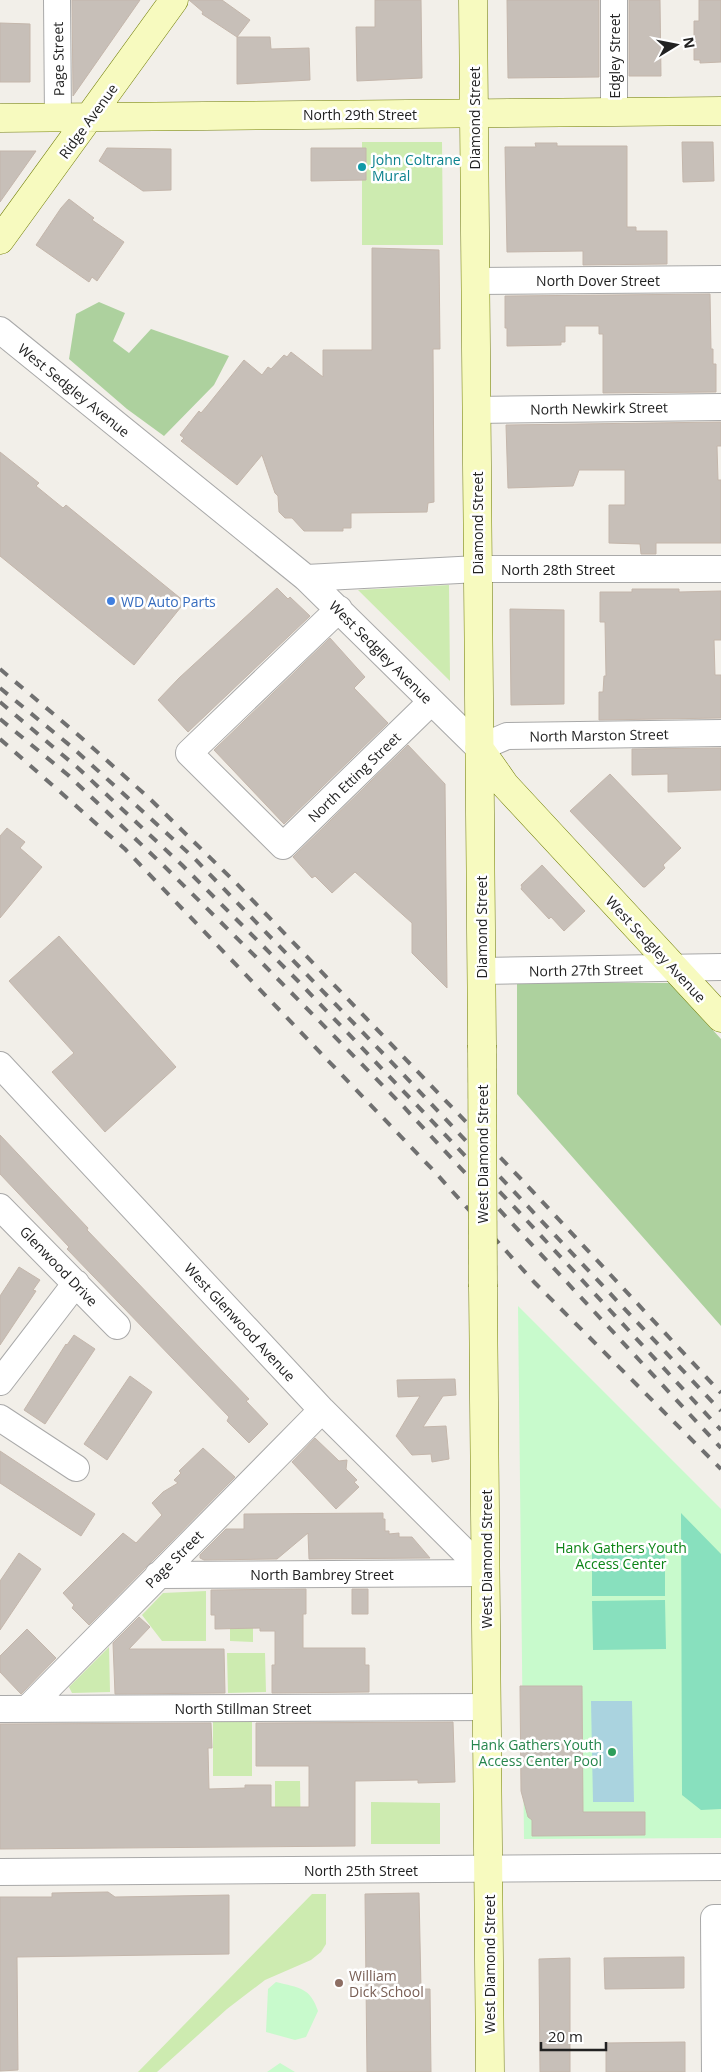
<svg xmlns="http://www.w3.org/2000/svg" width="721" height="2072" viewBox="0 0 721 2072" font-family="'Open Sans',sans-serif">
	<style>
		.grass { fill: #cdebb0 }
		.forest { fill: #add19e }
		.park { fill: #c8facc }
		.pitch { fill: #88e0be }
		.water { fill: #aad3df }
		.building { fill: #c7bfb8; stroke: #c4b6ab }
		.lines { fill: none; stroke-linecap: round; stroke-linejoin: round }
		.street-casing { stroke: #a9a9a9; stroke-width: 28 }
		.secondary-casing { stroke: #707d05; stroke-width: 29 }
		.street { stroke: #fff; stroke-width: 26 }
		.secondary { stroke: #f7fabf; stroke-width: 28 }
		.rail { stroke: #707070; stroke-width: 4; stroke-dasharray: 10 10; stroke-linecap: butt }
		.secondary-bridge-casing { stroke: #707d05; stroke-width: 29; stroke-linecap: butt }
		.secondary-bridge { stroke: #f7fabf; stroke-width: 28 }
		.culture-dot { fill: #0f9aa8; stroke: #fff; stroke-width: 2 }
		.shop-dot { fill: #3f7fe0; stroke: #fff; stroke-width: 2 }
		.leisure-dot { fill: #2e9e5b; stroke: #fff; stroke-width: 2 }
		.education-dot { fill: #8d6e63; stroke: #fff; stroke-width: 2 }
		.labels { text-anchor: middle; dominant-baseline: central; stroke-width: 5; stroke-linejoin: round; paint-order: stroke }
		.street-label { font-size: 14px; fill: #222; stroke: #fff }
		.culture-label { font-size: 14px; fill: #0d838f; stroke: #fff; text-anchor: start }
		.shop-label { font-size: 14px; fill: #366cbe; stroke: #fff; text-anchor: start }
		.park-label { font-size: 14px; fill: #0c8416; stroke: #fff }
		.leisure-label { font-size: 14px; fill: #27864d; stroke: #fff; text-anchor: end }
		.education-label { font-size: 14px; fill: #785e54; stroke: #fff; text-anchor: start }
	</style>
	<rect width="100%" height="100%" fill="#f2efe9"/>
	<!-- grass -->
	<path class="grass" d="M362 142H442L443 245H362Z
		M449 585 450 681 358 590Z
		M206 1591V1641H162L142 1615 163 1593Z
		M230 1593H253V1642L230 1641Z
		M109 1647 110 1692 72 1693 69 1687Z
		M227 1653H265L266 1692 228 1693Z
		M213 1719H252V1776H213Z
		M275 1781H300L301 1845H275Z
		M371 1802 440 1803V1844H371Z
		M312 1894H326V1944L321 1952 311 1960 265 1980 227 2009 157 2072H138Z"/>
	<!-- forest -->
	<path class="forest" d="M99 302 125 313 113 341 129 353 151 329 229 356 214 385 164 436 127 409 69 359 76 314Z
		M517 982 670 983 721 1039V1326L517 1094Z"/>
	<!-- park -->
	<path class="park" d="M518 1306 721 1509V1838L524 1839Z
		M276 1982C299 1988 310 1987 318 2011L306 2037 295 2040 266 2032 268 1989Z
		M280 2063 295 2072H267Z"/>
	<!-- pitch -->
	<path class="pitch" d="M681 1513 721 1554V1809L701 1810 682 1795Z
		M665 1547V1596H592V1548Z
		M665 1600 666 1649 593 1650 592 1601Z"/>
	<!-- water -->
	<path class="water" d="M591 1701H632L634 1802H593Z"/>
	<!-- building -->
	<path class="building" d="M72 0H140L73 96Z
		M189 0H222L250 20 237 37H270L271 49 309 48 310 80 237 84V37L202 14 203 12Z
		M375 0H421L422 78 357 81 356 27H375Z
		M507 0H599V77L508 78Z
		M629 0H660L661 76H629Z
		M699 0H721V62L700 63V60H694V21H699Z
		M0 23 30 24V82H0Z
		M682 142H713L714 181 683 182Z
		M535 143H557V146H627V227H636V231H667V264L583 265V251L507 252 505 147H536Z
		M107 148 171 149V190L143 191 99 161Z
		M311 148H366V180L311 181Z
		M0 151H36L0 202Z
		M69 199 94 218 92 220 124 242 97 281 92 277 89 282 36 245 61 208Z
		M372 248 439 250 440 349H433L434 502 428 503 427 512 351 513V528H343V531H304L292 518H285L279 512 278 496 275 493 262 455 237 485 181 441 184 438 180 435 199 411 201 413 207 406 244 360 262 375 268 367 271 369 284 355 287 357 291 352 323 377V350H372Z
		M710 294 711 349H713V364H716V392L603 393V334H599V326H565V342H561V345L507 346V328H505V296H507Z
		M721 422V446H717L718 480H721V543H656V554H641L640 544 609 543V505H625V470H579L573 486 508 488 506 425Z
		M0 452 39 483 36 486 63 508 66 505 185 602 134 665 0 556Z
		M277 588 288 599 290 597 310 616 188 732 158 700 179 678Z
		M632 589H679V592L721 591V640H714L715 675H721V718L599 720V692H603L604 676H606L605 622H600V592H632Z
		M510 609 564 610V704L511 705Z
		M330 638 365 677 354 688 388 723 284 824 214 750Z
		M408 745 445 784 447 988 412 953V923L355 872 332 893 315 876 312 878 293 857Z
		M721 748V790L668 792V774L632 775V749Z
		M610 774 681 848 663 865 665 868 645 887H643L570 811Z
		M7 828 25 842 20 848 42 867 0 918V836Z
		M542 865 585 911 564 931 551 917 549 919 521 889 522 887 521 885Z
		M59 936 176 1067 105 1132 52 1072 74 1053 9 981Z
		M0 1135 88 1228 87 1230 249 1399 246 1401 268 1424 249 1443 227 1421 229 1417 67 1249 69 1247 0 1174Z
		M19 1267 40 1280 33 1290 36 1291 0 1345V1296Z
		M74 1335 95 1349 45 1424 24 1410 66 1344 67 1345Z
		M130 1376 152 1392 107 1460 84 1444Z
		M455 1379 456 1395 443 1396 423 1427 446 1426 449 1459 432 1462 431 1454 412 1455 396 1436 420 1396 398 1397 397 1380Z
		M315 1438 339 1461 347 1460 346 1469 357 1480 354 1482 359 1487 336 1509 292 1462Z
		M203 1448 235 1477 89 1625 72 1608 74 1605 63 1593 123 1533 136 1543 162 1515 152 1503 163 1492 178 1483 174 1480 181 1473 179 1471Z
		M0 1451 95 1514 81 1536 0 1483Z
		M383 1513V1519H385V1531H389V1534L399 1533V1537H412L430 1558 309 1559 308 1533 277 1559 204 1560 200 1558V1555L226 1529H244V1514Z
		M19 1553 41 1569 0 1630V1581Z
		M306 1589V1614H303V1648H365V1665H369V1692L272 1693V1665H275V1631H260V1628L215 1629V1615H211V1590Z
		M352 1589H368V1614H352Z
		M139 1617 150 1627 129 1649H224L225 1693 115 1694 113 1643Z
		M27 1629 56 1658 21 1694 0 1672V1656Z
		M520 1686H582L583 1812H645V1835L532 1836V1820L528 1817 521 1791Z
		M453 1722 455 1782 418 1783V1780L355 1781V1846L0 1849V1724L211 1723 212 1748H208L209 1789 245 1788V1785H271V1807H309V1766H256V1723Z
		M108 1892 115 1897 229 1895V1954L17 1957 18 2070 0 2071V1897H52V1893Z
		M419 1893 421 1989H430L431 2072H367L365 1894Z
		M684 1957V1988L605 1989 604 1958Z
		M570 1958V2072H540L539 1959Z
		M685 2042V2072H606V2043Z"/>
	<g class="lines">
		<defs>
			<path id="street" d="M57 0 58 118
				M614 0V112
				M475 281 721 279
				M0 330 306 578 479 748 507 736 721 733
				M476 410 721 407
				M306 578 478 569H721
				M339 609 189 753 283 846 431 702
				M481 971 721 967
				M0 1065 322 1410 486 1573
				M0 1207 117 1326
				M0 1382 76 1283
				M0 1418 76 1468
				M158 1575 486 1573
				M0 1709 487 1707
				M27 1709 322 1410
				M0 1872 721 1867
				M715 2072 714 1918H721"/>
			<path id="secondary" d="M473 0 482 1045
				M0 118 721 111
				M0 240 174 0
				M479 748 505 785 721 1018
				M483 1287 490 2072"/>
		</defs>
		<!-- street casing -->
		<use href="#street" class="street-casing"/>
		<!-- secondary casing -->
		<use href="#secondary" class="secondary-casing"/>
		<!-- street -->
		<use href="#street" class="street"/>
		<!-- secondary -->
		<use href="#secondary" class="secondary"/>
		<!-- rail -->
		<path class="rail" d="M0 669 76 733 149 798 235 882 521 1179 721 1393
			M0 688 73 748 194 858 401 1072 721 1411
			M0 702 78 768 182 865 298 981 518 1211 721 1430
			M0 719 68 775 163 865 261 962 402 1105 721 1448
			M0 739 125 849 434 1171 534 1282 721 1469"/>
		<defs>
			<path id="secondary-bridge" d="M482 1045 483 1287"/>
		</defs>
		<!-- secondary-bridge casing -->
		<use href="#secondary-bridge" class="secondary-bridge-casing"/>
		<!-- secondary-bridge -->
		<use href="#secondary-bridge" class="secondary-bridge"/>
	</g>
	<!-- markers -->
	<circle class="culture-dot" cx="362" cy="167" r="5"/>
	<circle class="shop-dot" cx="111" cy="601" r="5"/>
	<circle class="leisure-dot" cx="612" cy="1752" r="5"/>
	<circle class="education-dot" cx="339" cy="1983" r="5"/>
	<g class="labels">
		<!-- street labels -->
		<g class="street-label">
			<text transform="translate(614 56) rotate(-90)">Edgley Street</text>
			<text transform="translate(58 59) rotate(-91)">Page Street</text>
			<text x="360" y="114">North 29th Street</text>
			<text transform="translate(474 118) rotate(-90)">Diamond Street</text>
			<text transform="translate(88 121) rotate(-54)">Ridge Avenue</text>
			<text x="598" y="280">North Dover Street</text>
			<text transform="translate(74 390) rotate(39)">West Sedgley Avenue</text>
			<text transform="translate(599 408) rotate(-1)">North Newkirk Street</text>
			<text transform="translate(477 523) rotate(-90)">Diamond Street</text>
			<text x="558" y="569">North 28th Street</text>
			<text transform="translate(381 652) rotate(45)">West Sedgley Avenue</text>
			<text transform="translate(599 735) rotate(-1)">North Marston Street</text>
			<text transform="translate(354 777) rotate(-44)">North Etting Street</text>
			<text transform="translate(481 927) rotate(-90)">Diamond Street</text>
			<text transform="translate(656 949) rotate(47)">West Sedgley Avenue</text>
			<text transform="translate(586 970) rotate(-1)">North 27th Street</text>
			<text transform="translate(482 1154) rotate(-90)">West Diamond Street</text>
			<text transform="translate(59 1266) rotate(46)">Glenwood Drive</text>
			<text transform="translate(240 1322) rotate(47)">West Glenwood Avenue</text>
			<text transform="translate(174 1559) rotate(-45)">Page Street</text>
			<text transform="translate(486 1559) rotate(-90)">West Diamond Street</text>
			<text x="322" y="1574">North Bambrey Street</text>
			<text x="243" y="1708">North Stillman Street</text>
			<text x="361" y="1870">North 25th Street</text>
			<text transform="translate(489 1964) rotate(-90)">West Diamond Street</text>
		</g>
		<!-- culture labels -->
		<g class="culture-label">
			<text x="372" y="159">John Coltrane<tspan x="372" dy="16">Mural</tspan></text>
		</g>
		<!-- shop labels -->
		<g class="shop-label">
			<text x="121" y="601">WD Auto Parts</text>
		</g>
		<!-- park labels -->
		<g class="park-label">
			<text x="621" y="1547">Hank Gathers Youth<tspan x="621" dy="16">Access Center</tspan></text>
		</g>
		<!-- leisure labels -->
		<g class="leisure-label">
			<text x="602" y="1744">Hank Gathers Youth<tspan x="602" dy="16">Access Center Pool</tspan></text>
		</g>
		<!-- education labels -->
		<g class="education-label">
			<text x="349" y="1975">William<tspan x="349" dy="16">Dick School</tspan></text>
		</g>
	</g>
	<!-- north arrow -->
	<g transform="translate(676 45) rotate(80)" stroke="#ffffff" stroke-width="4" paint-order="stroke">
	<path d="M0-4L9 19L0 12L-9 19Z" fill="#222222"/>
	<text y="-8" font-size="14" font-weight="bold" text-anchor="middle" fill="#222222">N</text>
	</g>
	<!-- scale -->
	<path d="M541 2042v8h65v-8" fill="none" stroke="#222222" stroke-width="2.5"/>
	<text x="548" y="2042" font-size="15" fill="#222222" stroke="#ffffff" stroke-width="4" paint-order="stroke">20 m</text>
</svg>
